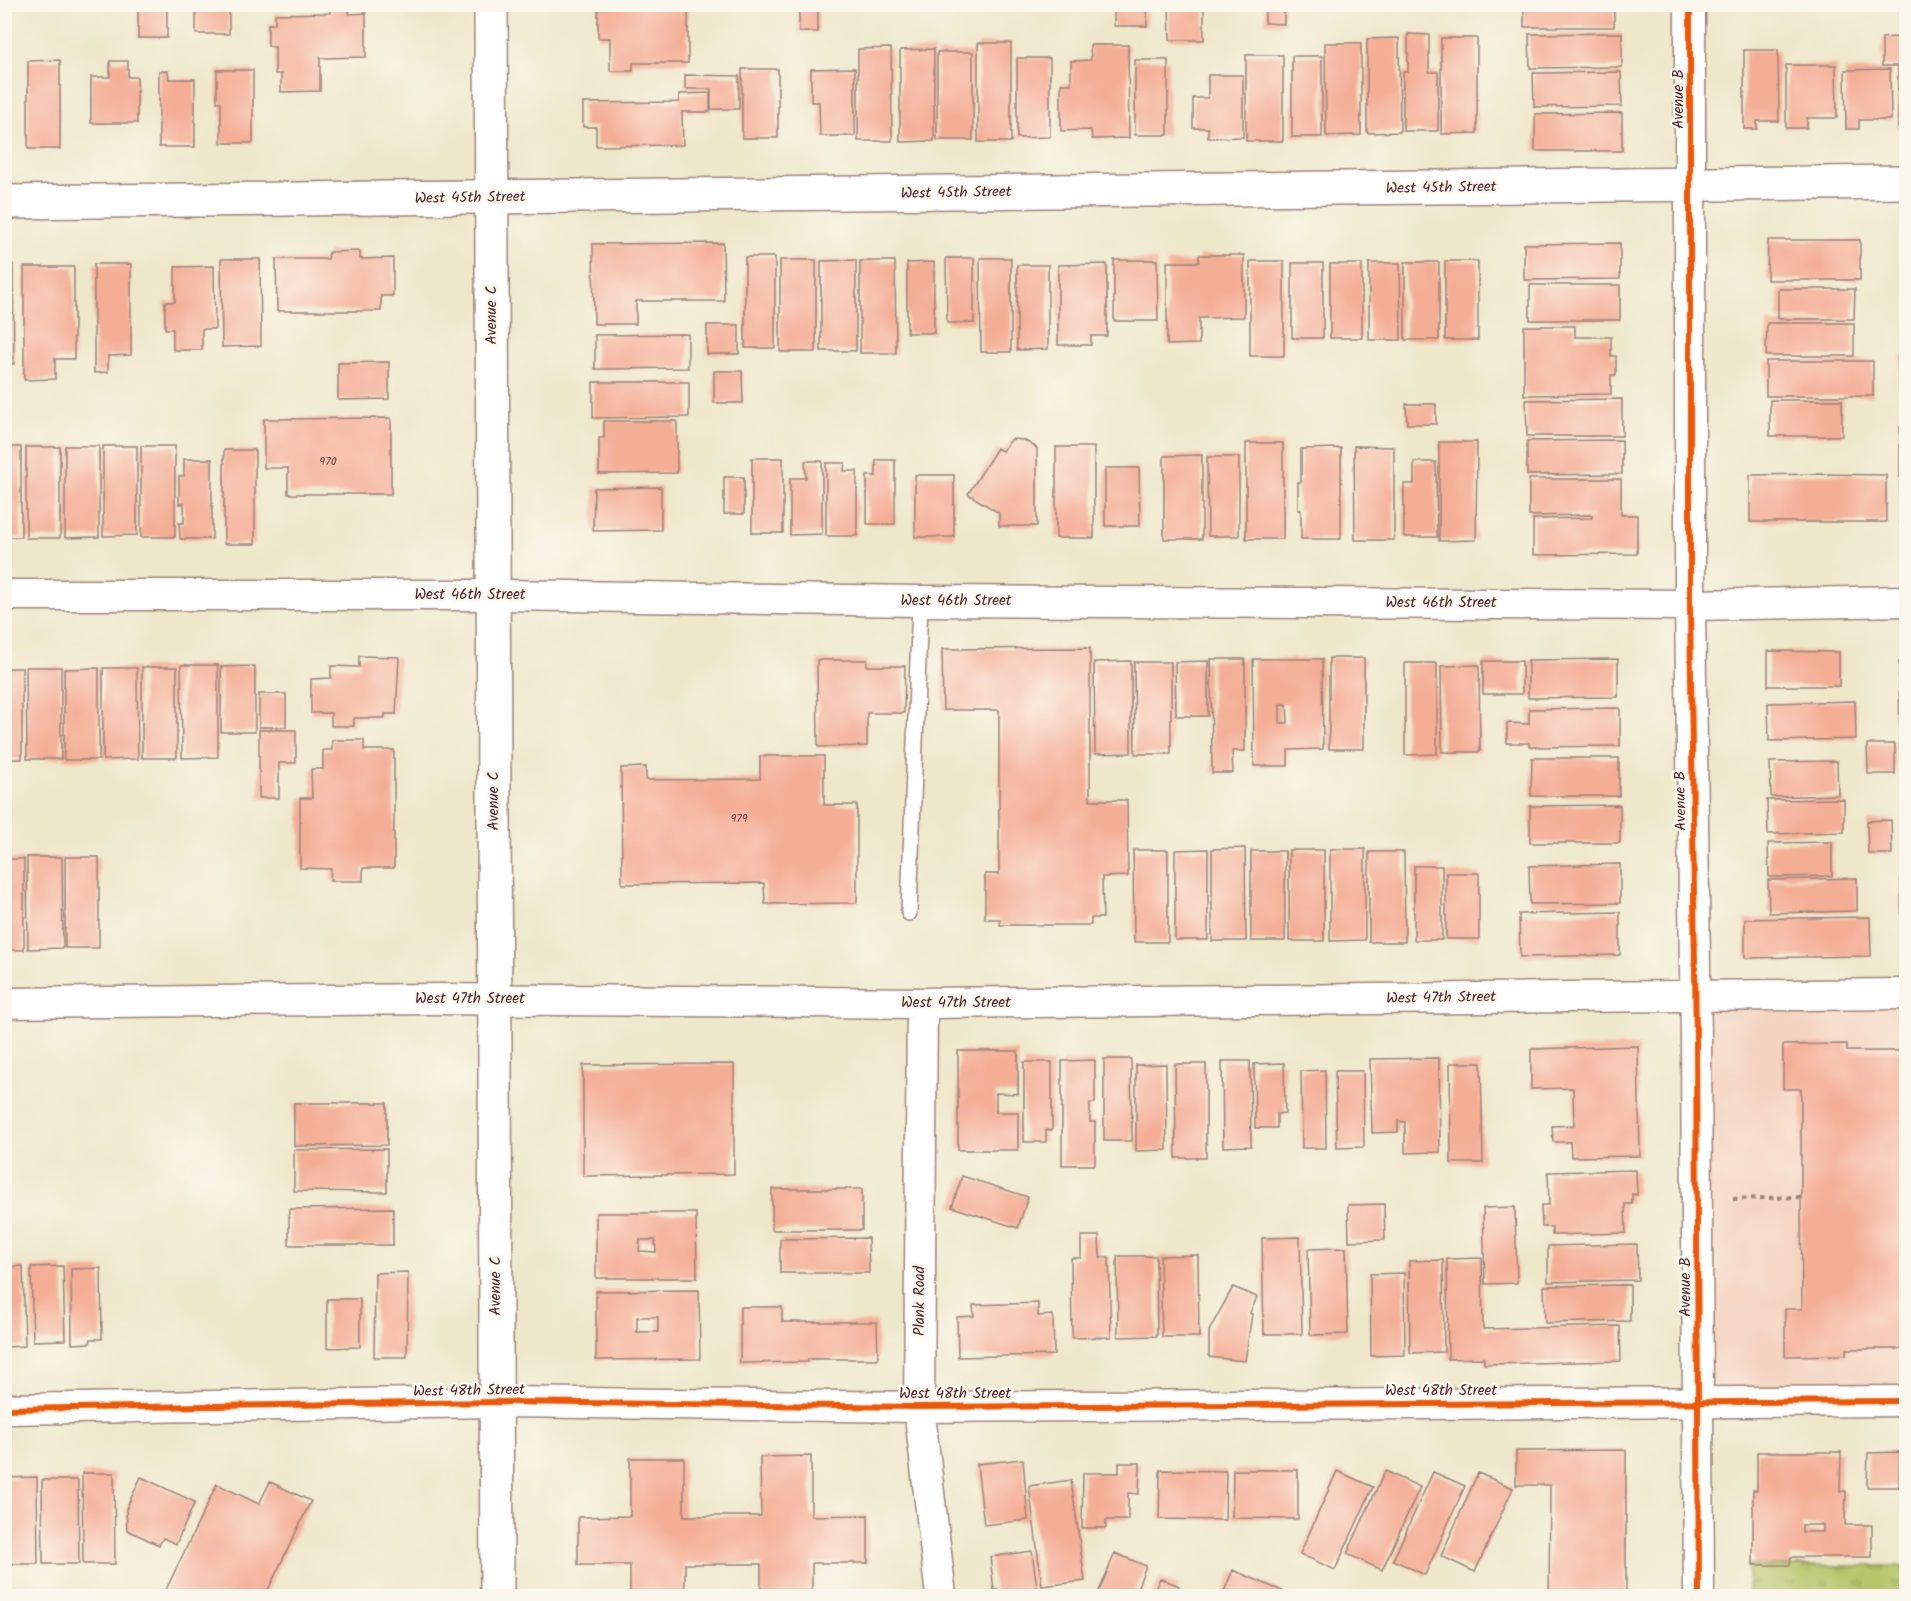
<svg xmlns="http://www.w3.org/2000/svg" width="1911" height="1601" viewBox="0 0 1911 1601" font-family="Kalam,sans-serif">
	<style>
		.built { fill: #f4d3c0 }
		.grass { fill: url(#grass-tufts); stroke: #80724a; stroke-width: 1.5 }
		.building { fill: #f4ae96; fill-rule: evenodd }
		.lines { fill: none; stroke-linecap: round; stroke-linejoin: round }
		.lane-casing { stroke: #9c837a; stroke-width: 18 }
		.street-casing { stroke: #9c837a; stroke-width: 33 }
		.secondary-casing { stroke: #9c837a; stroke-width: 36 }
		.path { stroke: #9c837a; stroke-width: 4; stroke-dasharray: 4.5 4.5; stroke-linecap: butt }
		.lane { stroke: #fff; stroke-width: 15 }
		.street { stroke: #fff; stroke-width: 30 }
		.secondary { stroke: #fff; stroke-width: 33 }
		.cycleway-casing { stroke: #fbf7ec; stroke-width: 10 }
		.cycleway { stroke: #e8590c; stroke-width: 6 }
		.labels { text-anchor: middle; dominant-baseline: central; stroke-width: 5; stroke-linejoin: round; paint-order: stroke }
		.number-label { font-size: 12px; fill: #744346 }
		.street-label { font-size: 15px; fill: #4a1f2b; stroke: #fbf7ec }
	</style>
	<defs>
		<pattern id="grass-tufts" width="24" height="20" patternUnits="userSpaceOnUse" patternTransform="scale(1.5)"><rect width="24" height="20" fill="#b5c66a"/><path d="M3 7l-1-3M5 7V3M7 7l1-3M15 17l-1-3M17 17v-4M19 17l1-3" fill="none" stroke="#95a057"/></pattern>
	</defs>
	<rect width="100%" height="100%" fill="#fbf7ec"/>
	<filter id="ink" filterUnits="userSpaceOnUse"><feTurbulence type="fractalNoise" baseFrequency=".0167" numOctaves="2"/><feDisplacementMap in="SourceGraphic" scale="12" xChannelSelector="R" yChannelSelector="G"/><feConvolveMatrix kernelMatrix="1 2 1 2 8 2 1 2 1" color-interpolation-filters="sRGB"/></filter>
	<filter id="wash" filterUnits="userSpaceOnUse"><feTurbulence type="fractalNoise" baseFrequency=".008" numOctaves="4" result="noise"/><feDisplacementMap in="SourceGraphic" scale="24" xChannelSelector="R" yChannelSelector="G"/><feGaussianBlur stdDeviation="1.35" result="paint"/><feColorMatrix in="noise" values="0 0 0 0 0 0 0 0 0 0 0 0 0 0 0 0 0 1.4 0 .05"/><feComposite in="paint" operator="in"/></filter>
	<g filter="url(#wash)">
		<rect width="100%" height="100%" fill="#eee7ca"/>
		<!-- built -->
		<path class="built" d="M1906 994V1401L1699 1402 1696 995Z"/>
		<!-- grass -->
		<path class="grass" d="M1748 1566H1906V1596H1748Z"/>
		<g id="blocks">
			<!-- building -->
			<path class="building" d="M138 4H167V38H138Z
				M196 4H229V34H196Z
				M330 4H350L349 14 366 13V57L320 58V91L281 92V74H275V47L268 46V24H275V14L330 13Z
				M598 4H688V63H633V71H610V38H598Z
				M799 4H818V32H799Z
				M1114 4H1147V26H1114Z
				M1169 4H1204V40H1170Z
				M1265 4H1284V24L1265 23Z
				M1524 4H1614V27H1524Z
				M1622 33V67L1530 68 1529 34Z
				M1408 34 1429 35V72H1438V131H1403V72H1408Z
				M1897 37H1906V128H1898V66H1882V38Z
				M1399 38 1400 132 1367 133V39Z
				M1441 38H1477V133L1441 134Z
				M978 43H1011V142H978Z
				M1325 43H1361V135L1326 136Z
				M1090 45H1128L1129 138 1092 139 1091 130 1061 131V84H1071V61L1091 60Z
				M891 48 892 141H858V49Z
				M934 49V141L900 142V50Z
				M1744 50H1778L1779 121H1757V129H1744Z
				M937 52H973V140H937Z
				M1246 55H1283V141H1246Z
				M1292 56H1322V137H1292Z
				M1017 58H1050V137L1017 138Z
				M60 60V149H28V61Z
				M1135 60H1168V135H1135Z
				M110 61H128V77H137V123H91V77H110Z
				M1786 65H1836L1837 118H1807V128H1786Z
				M855 68V136H820L819 102H811V69Z
				M742 69H778V138H742Z
				M1890 69 1891 120H1859V129H1846L1845 70Z
				M217 70H253V143H221V102H217Z
				M159 71H168L169 79H195V147H159Z
				M1621 72 1622 106 1534 107 1533 73Z
				M685 75 739 76V109H711V89H685Z
				M1208 75H1243V137L1208 138V128H1193V98H1208Z
				M710 93V112H682L683 145 596 146V127H583V103L679 102V94Z
				M1622 113V151H1535V114Z
				M1768 240H1860V280H1767Z
				M723 243 724 301H636V324H594L593 244Z
				M1620 243V279L1524 280V244Z
				M360 251V259L393 258V296H381V311H277L276 259H328L329 252Z
				M1199 255H1244V317L1199 318V344L1167 345V262H1199Z
				M745 257H775V348H745Z
				M946 258H974V323H947Z
				M980 258H1011V352H981Z
				M221 259H260L261 346 222 347Z
				M780 260H816V352H780Z
				M856 260V351H821V261Z
				M1114 260H1157L1158 321H1114Z
				M860 261H895L896 353H860Z
				M1250 261H1284V356H1250Z
				M1445 261H1478V340H1445Z
				M934 262V333H907V263Z
				M1405 262H1439V340H1405Z
				M1292 263H1323V338H1292Z
				M1369 263H1400L1401 340H1369Z
				M4 264H13L14 364H4Z
				M94 264H131V355L108 356V372L94 373Z
				M1107 264V336H1091V345H1058V265Z
				M1330 264H1362V338H1330Z
				M1017 265H1048V349L1017 350Z
				M214 266 215 329H202V350H173V329H165V302H175V267Z
				M24 267H74V359H55V379L24 380Z
				M1530 285H1620V320H1530Z
				M1778 289H1855L1854 319H1778Z
				M1767 323H1854V356H1766Z
				M707 325H739V354H707Z
				M1524 326H1575V337H1611V356H1616V375H1611V394L1524 395Z
				M688 334V368L595 369V335Z
				M1901 356H1906V396H1900Z
				M1766 361H1873V396H1766Z
				M389 362V399L338 400V363Z
				M714 371H742L743 403H714Z
				M593 382H689V417L593 418Z
				M1622 399V436H1527L1526 400Z
				M1770 400H1842V436H1770Z
				M1406 404H1436V424H1407Z
				M391 418V494H288V468H264V419Z
				M604 421H677V473L599 474V438H604Z
				M1900 427H1906V523H1900Z
				M1012 439 1024 440 1037 448V526H999V513L968 494 997 448 1002 451Z
				M1622 440V474L1527 475V441Z
				M1439 442H1477L1476 540 1439 541Z
				M1246 443H1283V539H1246Z
				M65 446H99V537L65 538Z
				M103 446H137V535L103 536Z
				M141 446H175V537H141Z
				M1354 446 1394 447V540H1355Z
				M4 447H21V537H4Z
				M26 447H60V538H26Z
				M1056 447H1094V538H1056Z
				M1341 448V539H1301V510H1298V482H1301V449Z
				M224 450H255V544H224Z
				M1202 455V539H1164V456Z
				M1207 457H1239V536H1208Z
				M752 458H783V533H752Z
				M184 459H212V539H180L179 523H184V503L179 504V476H184Z
				M876 460H895V524H867V476H876Z
				M805 461H822V534L790 535V478H806Z
				M1414 462H1436L1437 537H1404V484H1414Z
				M826 463H845L844 471H857V536H826Z
				M1105 468H1139L1140 526H1105Z
				M1818 474 1886 475V522H1750V475Z
				M915 475H954V537H915Z
				M724 477H744V514H724Z
				M1529 479H1621V515H1637V554L1533 555V519L1592 518V515L1529 516Z
				M661 487V530L593 531 594 488Z
				M1090 648V800H1127L1128 876 1102 877 1103 918H1091V925H1000V919H985V874H999V710H943L942 649Z
				M1768 651 1839 652V686H1768Z
				M359 656 399 657 396 714H385V718H354V726H331V713H311V679L331 678V666L359 667Z
				M1329 658H1364V749H1329Z
				M1211 659H1245V751H1232L1233 773H1212Z
				M1253 659H1322L1323 749 1288 750V766H1254ZM1280 704H1287L1288 723H1280Z
				M1618 659V697L1528 698V660Z
				M817 660H867V666H905L904 713H867V746L818 747Z
				M1131 661V753L1095 754 1094 662Z
				M1208 661V716H1176L1175 662Z
				M1483 661H1522V694H1483Z
				M1899 661H1906V750H1900Z
				M1134 662H1171V754H1135Z
				M1405 663H1437V754L1405 755Z
				M181 665H218V757L182 758Z
				M1479 665 1480 752H1442L1441 666Z
				M255 666V732H221V667Z
				M26 667H61V759H27Z
				M142 667H177V758H142Z
				M4 668H22V759H4Z
				M99 668V760H64V669Z
				M103 668H137L138 759 103 760Z
				M259 694H286V727H259Z
				M1855 701 1856 739 1769 741 1768 703Z
				M1620 708V746L1529 747V743H1507V723L1529 724V709Z
				M259 730H296V763H279V798H259Z
				M332 740H364V750H394V868H363V881H330L331 869 300 868V798H312L311 769H323V750H332Z
				M1867 744H1895V774H1868Z
				M760 756H824V805H857V903L765 904 764 883 622 884 621 768 646 767V780L760 779Z
				M1532 758H1619V796H1531Z
				M1837 761 1838 795 1771 797 1770 762Z
				M1844 799V832L1768 834 1767 800Z
				M1620 805V843H1530V806Z
				M1891 820 1892 854H1868L1867 821Z
				M1832 842V876L1769 877 1768 843Z
				M1245 848 1246 941H1212V849Z
				M1208 849V940H1175V850Z
				M1330 849H1365V940L1330 941Z
				M1133 850H1168V942H1134Z
				M1289 850H1324V941H1289Z
				M1251 851H1285V941H1251Z
				M1369 852H1404L1405 942H1369Z
				M27 857H62L63 948 28 949Z
				M65 857H99V948H65Z
				M4 859H24V950H4Z
				M1620 864V903L1530 904 1529 866Z
				M1414 866H1442V940H1414Z
				M1446 873H1479V939H1446Z
				M1857 878V911L1769 913 1768 880Z
				M1901 878H1906V936H1902Z
				M1620 912V955L1520 957 1519 914Z
				M1870 917 1871 956 1745 958V919Z
				M1847 1044V1051H1906V1349H1846V1355L1785 1356V1309H1802L1801 1197V1089H1783V1045Z
				M1638 1046 1640 1156 1571 1157 1570 1142H1553L1552 1126 1574 1125 1573 1088 1531 1089V1049Z
				M958 1051H1018V1094L996 1093V1112H1018V1150H958Z
				M1439 1058 1440 1152 1405 1153V1122L1398 1121V1132L1372 1133 1370 1059Z
				M1104 1059H1131L1132 1141H1104Z
				M1095 1060V1103H1090V1122H1095V1165H1062V1061Z
				M1222 1061H1250L1251 1146 1223 1147Z
				M1024 1062H1052V1130H1046V1142H1024Z
				M1284 1063 1285 1113 1277 1114V1128H1255L1254 1064Z
				M1450 1063H1481L1483 1163H1451Z
				M734 1064V1174L583 1176V1065Z
				M1166 1064 1167 1150 1136 1151V1065Z
				M1175 1064H1206V1158H1176Z
				M1325 1070 1326 1148H1302L1301 1071Z
				M1335 1071H1363L1364 1147 1337 1148Z
				M294 1103H387V1145L294 1146Z
				M387 1149V1192L294 1191V1150Z
				M1636 1170 1637 1195 1632 1194V1204H1625L1626 1233 1552 1235V1227H1542L1541 1205H1549L1548 1172Z
				M962 1176 1028 1197 1018 1228 952 1207Z
				M772 1189H862V1230H772Z
				M1384 1204 1385 1240 1349 1241 1348 1205Z
				M1515 1207 1517 1283 1485 1284 1483 1208Z
				M393 1208V1245H289V1209Z
				M596 1213H696L697 1278H596ZM640 1240H655L656 1252 639 1251Z
				M1081 1236H1099L1100 1257H1109L1111 1337 1072 1338 1071 1258H1081Z
				M1300 1237 1302 1334H1264L1262 1238Z
				M868 1238 869 1273H780V1239Z
				M1637 1244 1638 1280 1548 1282V1246Z
				M1346 1248 1348 1334 1310 1335 1308 1249Z
				M1198 1255 1199 1337H1162L1160 1256Z
				M1117 1256H1156L1157 1336 1118 1337Z
				M1482 1258 1483 1329 1620 1326 1621 1361 1484 1364V1358L1448 1359 1447 1259Z
				M1443 1260 1444 1352 1410 1353 1409 1261Z
				M23 1266 25 1346 5 1347V1267Z
				M63 1266 65 1340 33 1341 31 1267Z
				M101 1268 102 1339H91L90 1343 72 1344 71 1269Z
				M408 1272 407 1357H374L375 1273Z
				M1404 1273 1405 1355 1371 1356 1370 1274Z
				M1630 1285V1321L1545 1323 1544 1286Z
				M1233 1287 1257 1297 1250 1313 1252 1314 1245 1361 1209 1357V1331Z
				M699 1290 700 1359 596 1360V1291ZM637 1317H658V1332H637Z
				M327 1299H360V1347L327 1348Z
				M1038 1303V1316L1053 1315 1054 1355 958 1357 957 1317 974 1316 973 1305Z
				M740 1307H782V1322H877L878 1359H808V1362L740 1363Z
				M1626 1450V1596H1549L1550 1485H1516V1451Z
				M1757 1452H1841L1840 1491H1846L1845 1525H1872V1557H1791L1790 1565H1753V1490H1757ZM1802 1525H1823V1532H1802Z
				M1900 1452 1899 1487H1867L1868 1453Z
				M811 1456V1516L868 1515V1563H812V1596H761V1564H685V1596H630V1565H578V1517L630 1516V1458H684V1516H761L760 1457Z
				M1023 1459 1028 1520 984 1525 977 1464Z
				M1119 1463H1140L1139 1494 1128 1493V1520H1106V1528H1082L1083 1473H1119Z
				M1903 1467H1906V1518H1903Z
				M1160 1470 1226 1471 1225 1520 1159 1519Z
				M1233 1470H1298V1519L1232 1518Z
				M1337 1471 1373 1487 1335 1570 1300 1554Z
				M1385 1471 1420 1487 1382 1570 1347 1554Z
				M1433 1472 1465 1486 1425 1575 1393 1560Z
				M82 1473H114L115 1564H83Z
				M1478 1473 1513 1488 1475 1572 1441 1556Z
				M37 1477 38 1564H4V1478Z
				M141 1477 195 1502 176 1544 163 1538 159 1545 127 1530 126 1509Z
				M42 1480H78L79 1564H43Z
				M1071 1480 1085 1581 1042 1586 1029 1486Z
				M270 1482 311 1501 265 1596H163L217 1484 259 1504Z
				M1032 1551 1038 1596H999L998 1590H994L990 1557Z
				M1115 1553 1146 1566 1134 1596H1097Z
				M1233 1570 1282 1591 1280 1596H1222Z
				M1160 1578 1179 1586 1174 1596H1152Z"/>
		</g>
	</g>
	<g filter="url(#ink)">
		<use href="#blocks" fill-opacity="0" stroke="#9c837a" stroke-width="1.5"/>
		<g class="lines">
			<defs>
				<path id="lane" d="M909 913 920 601"/>
				<path id="street" d="M1690 4V605L1696 1040 1699 1596
					M4 595H493L920 601 1690 605 1906 601
					M4 1003 437 999 922 1003 1906 994
					M922 1003 919 1407 941 1596
					M4 1409 497 1402 919 1407 1906 1401"/>
				<path id="secondary" d="M491 4 497 1596
					M4 202 1906 182"/>
			</defs>
			<!-- lane casing -->
			<use href="#lane" class="lane-casing"/>
			<!-- street casing -->
			<use href="#street" class="street-casing"/>
			<!-- secondary casing -->
			<use href="#secondary" class="secondary-casing"/>
			<!-- path -->
			<path class="path" d="M1733 1199 1801 1197"/>
			<!-- lane -->
			<use href="#lane" class="lane"/>
			<!-- street -->
			<use href="#street" class="street"/>
			<!-- secondary -->
			<use href="#secondary" class="secondary"/>
			<defs>
				<path id="cycleway" d="M1690 4V605L1696 1040 1699 1596
					M4 1409 497 1402 919 1407 1906 1401"/>
			</defs>
			<!-- cycleway casing -->
			<use href="#cycleway" class="cycleway-casing"/>
			<!-- cycleway -->
			<use href="#cycleway" class="cycleway"/>
		</g>
	</g>
	<g class="labels">
		<!-- number labels -->
		<g class="number-label">
			<text x="328" y="461">970</text>
			<text x="739" y="818">979</text>
		</g>
		<!-- street labels -->
		<g class="street-label">
			<text transform="translate(1679 99) rotate(-90)">Avenue B</text>
			<text transform="translate(1441 188) rotate(-1)">West 45th Street</text>
			<text transform="translate(956 193) rotate(-1)">West 45th Street</text>
			<text transform="translate(470 198) rotate(-1)">West 45th Street</text>
			<text transform="translate(492 315) rotate(-90)">Avenue C</text>
			<text x="470" y="595">West 46th Street</text>
			<text x="956" y="601">West 46th Street</text>
			<text x="1441" y="603">West 46th Street</text>
			<text transform="translate(494 801) rotate(-90)">Avenue C</text>
			<text transform="translate(1681 801) rotate(-91)">Avenue B</text>
			<text transform="translate(1441 998) rotate(-1)">West 47th Street</text>
			<text x="470" y="999">West 47th Street</text>
			<text x="956" y="1003">West 47th Street</text>
			<text transform="translate(496 1286) rotate(-90)">Avenue C</text>
			<text transform="translate(1686 1287) rotate(-90)">Avenue B</text>
			<text transform="translate(920 1301) rotate(-90)">Plank Road</text>
			<text transform="translate(469 1391) rotate(-1)">West 48th Street</text>
			<text x="1441" y="1391">West 48th Street</text>
			<text x="955" y="1394">West 48th Street</text>
		</g>
	</g>
	<!-- margin -->
	<rect width="1911" height="1601" fill="none" stroke="#fbf7ec" stroke-width="24"/>
</svg>
